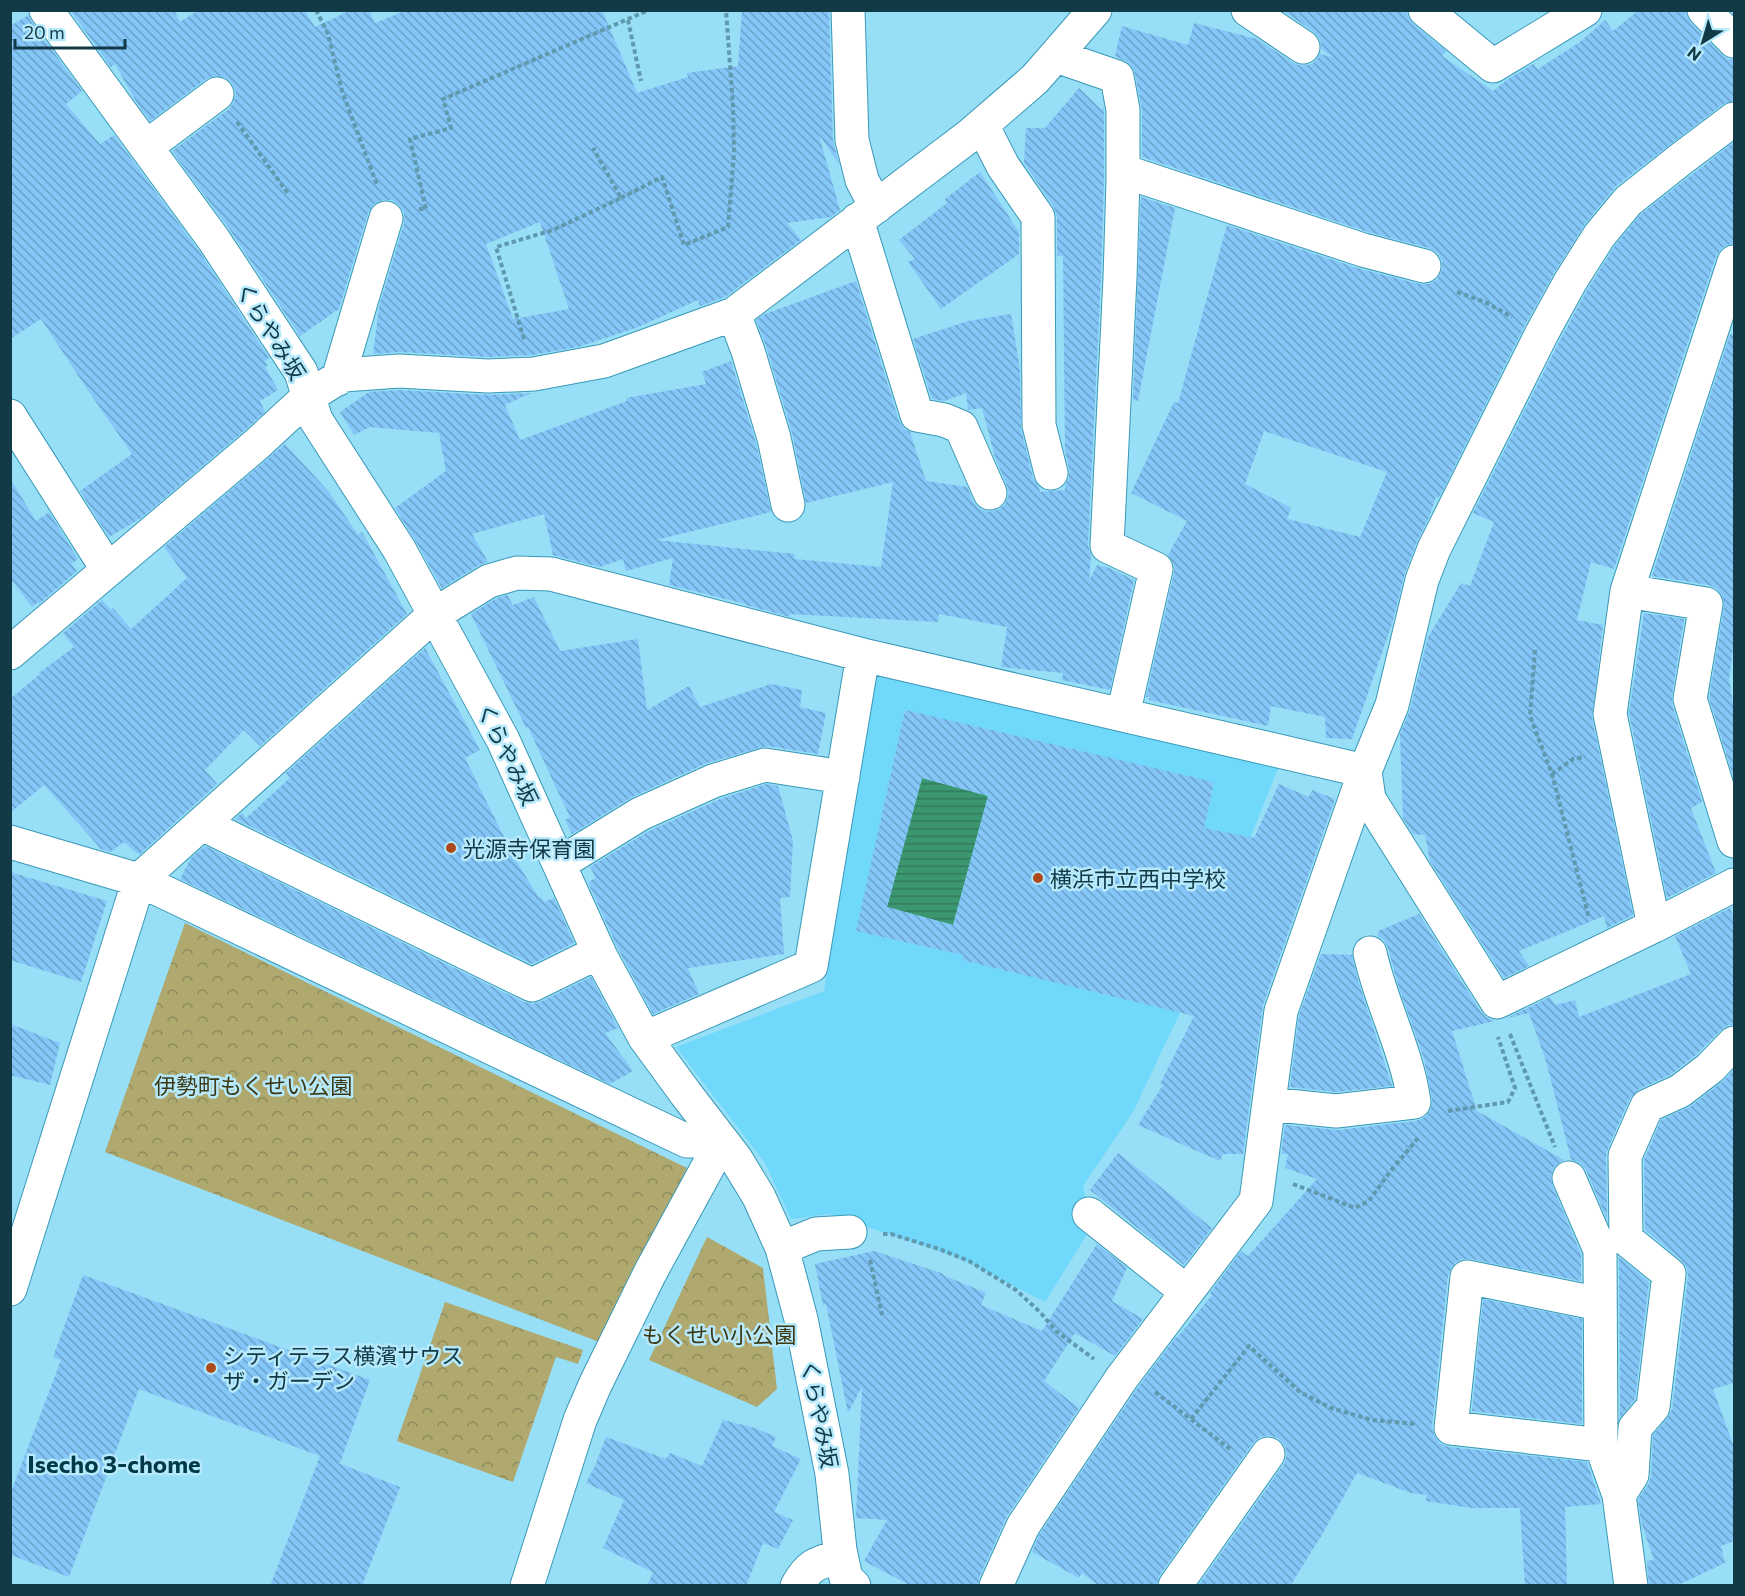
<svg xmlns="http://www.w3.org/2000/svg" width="1745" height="1596" viewBox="0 0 1745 1596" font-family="Commissioner,'Noto Sans JP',sans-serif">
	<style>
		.built { fill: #70d8fb }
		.park { fill: url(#park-crowns) }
		.water { fill: url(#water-rules) }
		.building { fill: url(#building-back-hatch); fill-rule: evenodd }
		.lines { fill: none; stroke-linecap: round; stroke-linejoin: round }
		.minor-casing { stroke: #3999b7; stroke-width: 35 }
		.path { stroke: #5f99ad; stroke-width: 4; stroke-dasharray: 4.5 3; stroke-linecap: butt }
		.minor { stroke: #fff; stroke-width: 33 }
		.poi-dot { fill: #ae491b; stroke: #b5e9fb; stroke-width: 2 }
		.labels { text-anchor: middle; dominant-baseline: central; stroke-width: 5; stroke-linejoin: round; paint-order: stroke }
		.street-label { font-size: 22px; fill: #113946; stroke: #b5e9fb }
		.poi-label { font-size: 22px; fill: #113946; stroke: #b5e9fb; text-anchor: start }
		.park-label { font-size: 22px; fill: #3d3914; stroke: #b5e9fb }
		.neighbourhood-label { font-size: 24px; font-weight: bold; fill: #003948; stroke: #b5e9fb }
	</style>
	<defs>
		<pattern id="park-crowns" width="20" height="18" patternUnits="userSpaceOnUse" patternTransform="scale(1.5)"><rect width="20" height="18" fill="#b0a96f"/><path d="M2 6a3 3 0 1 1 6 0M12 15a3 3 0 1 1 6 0" fill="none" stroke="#8e8b5d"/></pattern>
		<pattern id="water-rules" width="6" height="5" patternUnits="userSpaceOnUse" patternTransform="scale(1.5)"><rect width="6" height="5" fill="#3b976f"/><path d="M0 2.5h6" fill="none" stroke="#307c5d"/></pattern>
		<pattern id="building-back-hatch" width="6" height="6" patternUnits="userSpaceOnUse" patternTransform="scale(1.5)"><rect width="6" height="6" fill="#84c6f8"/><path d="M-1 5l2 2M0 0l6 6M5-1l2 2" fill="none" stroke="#6ba2cb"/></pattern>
	</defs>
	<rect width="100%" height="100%" fill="#97def7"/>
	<!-- built -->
	<path class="built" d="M880 675 1279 766 1185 1002 1133 1112 1083 1186 1089 1214 1088 1233 1045 1302 957 1257 829 1214 791 1219 765 1163 676 1047 824 991 875 678Z"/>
	<!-- park -->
	<path class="park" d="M185 923 687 1168 599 1342 105 1152Z
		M707 1237 763 1268 777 1389 757 1407 649 1360Z
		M445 1302 583 1350 578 1364 556 1357 513 1482 397 1441Z"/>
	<!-- water -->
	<path class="water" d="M922 778 988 796 953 925 887 907Z"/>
	<!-- building -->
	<path class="building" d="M70 10H174L180 22 199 10H304L315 27 351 10H369L375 23 407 10H602L637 93 688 77 687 73 738 66 742 10H829L833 141 839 164 819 135 840 210 831 217 787 223 801 240 725 297 700 306 698 300 636 328 578 347 532 355 488 357 400 352 373 354 379 307 404 223V213L400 206 392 200H382L374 204 368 213 339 309 300 336 230 230 172 151 229 109 234 101 236 92 232 83 224 77 214 76 206 79 150 121 138 105 115 64 111 67ZM540 222 569 309 513 319 486 244Z
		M1282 10H1404L1407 13 1408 17 1413 24 1446 51 1442 56 1493 91 1507 80 1533 64 1538 69 1580 42 1605 20 1613 31 1639 10H1686V15L1691 23 1721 54 1728 59H1734V101L1723 104 1616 186 1585 224 1554 273 1525 325 1439 498 1436 497 1429 517 1417 542 1405 573 1392 624 1352 739 1326 738 1325 717 1271 706 1268 726 1149 700V697H1146L1174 573V564L1168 555 1187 521 1131 493 1174 402 1178 403 1227 225 1357 268 1419 284H1428L1437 280 1442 270V261L1438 253 1429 248 1368 232 1142 157V110L1135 74 1131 64 1115 56 1122 26 1188 45 1194 23 1257 39 1293 63 1301 66 1312 64 1318 58 1320 54 1332 57 1322 49 1320 39 1314 32ZM1264 431 1387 472 1360 537 1287 519 1291 508 1245 484Z
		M29 15 31 21 82 91 66 104 100 144 114 135 199 251 269 358 264 361 268 365 265 367 278 390 260 401 265 412 245 430 141 518 109 537 80 491 132 454 85 386 41 319 10 339V26Z
		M1079 88 1102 110 1103 105 1104 112V180L1101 277 1088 545 1091 556 1089 581 1097 565 1109 568 1134 580 1110 690 1062 680 1063 673 1001 667 1007 627 939 614 938 622 790 614V617L746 605V604L669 585 673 558 626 571 623 559 600 567 553 555 544 514 472 534 488 562 479 565 442 588 415 540 395 508 446 471 439 433 370 427 354 435 340 412 369 392 399 390 487 395 531 393 505 405 520 440 627 401 626 398 706 384 702 372 731 361 756 443 771 512 656 540 795 554 794 559 881 567 893 482 806 503 792 433 766 346 756 320 765 314 856 281 899 421 904 429 910 432 926 481 967 487 973 501 978 508 987 512 998 510 1005 504 1009 494 1007 486 995 457 982 408 968 410 966 393 944 401 932 399 913 339 968 321 1011 314 1020 370 1021 429 1033 478 1039 487 1040 492 1065 490V485L1069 478V469L1065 450 1063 256H1057V217L1054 207 1024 163 1026 128H1045Z
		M1734 142V244H1730L1722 248 1716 256 1614 569 1591 562 1577 620 1603 625 1592 717 1633 915 1607 928 1604 916 1519 951 1529 966 1504 978 1430 861 1425 835 1413 834 1403 818 1400 734 1410 710 1428 637 1461 583 1470 586 1494 522 1473 513 1559 342 1586 292 1614 247 1641 214Z
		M980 172 1019 232V254L941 309 908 262 915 259 899 240 947 203 945 199Z
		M1141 197 1175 208 1138 401 1133 400Z
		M1730 334 1734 335V641L1729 679 1734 709V779L1709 698 1724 607 1723 597 1717 589 1709 585 1652 576Z
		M285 444 329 492 358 535 362 532 407 614 260 746 244 730 205 770 217 784 139 855 124 842 110 852 101 849 44 785 10 813V699L40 674 39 673 74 647 63 633 102 600 111 610 113 608 131 629 187 578 164 547Z
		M10 478 36 521 49 512 78 559 71 564 77 571 39 604 38 602 32 607 10 578Z
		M507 595 513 605 534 597 560 651 638 639 647 710 689 686 700 707 771 684 802 690 800 707 826 713 818 754 767 746 707 763 632 797 572 834 565 820 570 817 558 792 528 727 526 728 471 614 497 598Z
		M1644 613 1684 619 1672 696V704L1702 802 1691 808 1716 873 1667 898 1629 713Z
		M425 648 480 750 465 758 515 859 539 898 541 897 544 902 554 898 574 943 532 964 235 819 242 813 246 818 290 778 286 773Z
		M905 710 1214 782 1204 828 1254 838 1279 784 1309 797 1312 790 1335 799 1263 1005 1243 1154H1223L1220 1161 1138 1125 1163 1085 1160 1084 1194 1016 962 960 963 955 856 931ZM922 778 988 796 953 925 887 907Z
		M766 784 778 786 793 841 790 897 780 898 784 954 688 968 699 994 653 1014 618 949 588 882 596 878 590 867 649 831 720 799Z
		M205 846 524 1002 533 1004 540 1002 591 977 618 1028 605 1033 633 1071 610 1084 180 879 191 858Z
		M10 872 107 901 81 982 10 960Z
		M1730 908 1734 919V1025H1728L1721 1030 1697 1054 1670 1075 1639 1089 1630 1098 1608 1148 1606 1156 1607 1219 1586 1170 1580 1163 1571 1159 1546 1061 1529 1013 1507 1018 1550 997 1555 1005 1575 1000 1579 1017 1691 974 1675 936Z
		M1419 914 1481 1012 1487 1018 1495 1021 1452 1031 1477 1111 1564 1160 1554 1167 1551 1175 1552 1185 1581 1254V1281L1471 1259H1461L1453 1265 1448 1275 1432 1426 1434 1435 1439 1443 1449 1447 1587 1462 1601 1504 1565 1507 1567 1586H1525L1520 1508H1471L1426 1501 1427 1495 1411 1493 1357 1473 1320 1538 1290 1586H1198L1284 1464 1287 1455 1285 1446 1278 1438 1269 1435 1260 1437 1253 1443 1160 1575 1156 1586H1099L1082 1573 1079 1578 1032 1552 1039 1535 1136 1390 1176 1337 1177 1338 1212 1295 1210 1293 1241 1251 1248 1256 1317 1179 1285 1168 1288 1154H1281L1285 1125 1338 1130 1416 1121 1425 1117 1431 1109 1432 1099 1424 1059 1398 985 1388 948 1384 940 1378 936V931Z
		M1321 954 1352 955 1357 977 1392 1086 1336 1092 1290 1087 1299 1015Z
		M10 1024 60 1043 50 1085 10 1075Z
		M1734 1070V1383L1713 1389 1734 1447V1541L1721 1546 1725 1563 1676 1586H1649L1647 1561 1654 1560 1641 1522 1638 1499 1648 1485 1651 1477 1653 1435 1667 1419 1672 1409 1688 1276 1687 1268 1681 1260 1645 1230 1644 1160 1661 1120 1691 1106 1721 1083Z
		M1118 1153 1212 1228 1184 1265 1090 1190Z
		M1097 1244 1127 1268 1112 1301 1143 1319 1115 1356 1075 1333 1044 1381 1079 1408 1007 1516 979 1578 978 1586H911L864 1561 887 1520 856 1518 862 1387 848 1413 826 1304 823 1305 815 1264 874 1251 944 1274 943 1275 986 1293 981 1305 1042 1331Z
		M1619 1257 1649 1282 1635 1399 1620 1418Z
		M83 1275 370 1380 340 1463H338L400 1487 362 1586H270L320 1456 139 1389 69 1577 10 1555V1495L61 1360 53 1357Z
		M1483 1299 1582 1319V1424L1472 1411Z
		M723 1420 755 1428 776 1437 772 1446 801 1459 774 1512 793 1520 778 1549 763 1543 746 1586H647L653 1572 603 1548 624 1500 586 1483 595 1466 606 1437 666 1459 670 1453 702 1466Z"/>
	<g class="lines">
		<defs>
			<path id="minor" d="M46 10 214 240 301 372 316 420 399 549 503 740 601 957 645 1038 686 1094 736 1159 759 1197 782 1248 801 1319 832 1474 840 1550 846 1578 854 1586
				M848 10 852 140 862 180 876 207
				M1248 10 1303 47
				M1425 10 1493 66 1585 10
				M1704 10 1734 41
				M1056 56 1117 77 1123 110V180L1120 278 1107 546 1156 569 1123 715
				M1734 119 1681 159 1628 201 1599 236 1570 282 1542 333 1434 549 1422 580 1392 705 1365 771 1369 799 1497 1002 1654 926 1734 885
				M982 125 1003 166 1038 217 1039 425 1051 473
				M146 147 217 94
				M1123 171 1363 250 1424 266
				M857 220 917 415 944 420 961 427 990 493
				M734 314 748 351 774 438 788 505
				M338 379 386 218
				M10 416 108 570
				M1627 591 1706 604 1690 699 1734 841
				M10 653 257 444 309 396 343 375 399 371 488 376 534 374 604 361 734 314 969 136 1035 79 1095 10
				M202 824 532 985 599 952
				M10 842 139 880 687 1141H722L650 1273 595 1385 580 1420 527 1586
				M559 864 640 814 713 781 765 765 843 777
				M1654 926 1610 714 1627 591 1734 262
				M645 1038 811 966 863 655
				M1269 1104 1336 1111 1414 1102C1407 1051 1381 1004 1370 953
				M1569 1178 1600 1250 1601 1445 1619 1495 1631 1586
				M1089 1214 1187 1292
				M782 1248 816 1234 850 1232
				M10 1289 139 880 435 614 489 581 517 573 551 574 863 655 1365 771 1281 1011 1256 1201 1121 1379 1023 1526 996 1586
				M1600 1304 1467 1277 1451 1428 1601 1445
				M1619 1495 1632 1475 1635 1428 1653 1407 1669 1274 1626 1239 1625 1156 1647 1106 1680 1091 1710 1068 1734 1043
				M797 1586C810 1563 818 1563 841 1556
				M1175 1586 1268 1454"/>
		</defs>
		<!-- minor casing -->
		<use href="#minor" class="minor-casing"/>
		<!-- path -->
		<path class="path" d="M316 10 328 34 342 91 377 185
			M628 20 641 81
			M237 122 289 195
			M621 198 662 177 684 245 728 227 734 153 733 106 726 10
			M419 209H426L410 139 451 128 443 99 649 10
			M1457 292 1487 303 1512 317
			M524 339 496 247 553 230 621 198 593 148
			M1535 650 1530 716 1552 774 1589 918
			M1552 774 1573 759 1585 757
			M1510 1034 1555 1147
			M1448 1111 1508 1102 1515 1088 1498 1037
			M1293 1184 1355 1208 1369 1201 1389 1173 1419 1137
			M883 1234H891L939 1249 969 1261 1016 1290 1040 1312 1056 1331 1094 1359
			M870 1260 882 1315
			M1155 1392 1230 1449
			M1191 1419 1249 1346 1300 1392 1331 1408 1372 1420 1416 1424"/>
		<!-- minor -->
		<use href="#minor" class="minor"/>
	</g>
	<!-- markers -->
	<g class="poi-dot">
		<circle cx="451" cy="848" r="6"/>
		<circle cx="1038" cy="878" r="6"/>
		<circle cx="211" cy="1368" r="6"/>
	</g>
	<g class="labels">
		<!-- street labels -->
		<g class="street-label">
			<text transform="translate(271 331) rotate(58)">くらやみ坂</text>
			<text transform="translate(508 754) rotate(64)">くらやみ坂</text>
			<text transform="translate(820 1414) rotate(79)">くらやみ坂</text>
		</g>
		<!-- poi labels -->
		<g class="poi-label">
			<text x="463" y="848">光源寺保育園</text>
			<text x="1050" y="878">横浜市立西中学校</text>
			<text x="223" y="1355">シティテラス横濱サウス<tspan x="223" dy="25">ザ・ガーデン</tspan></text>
		</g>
		<!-- park labels -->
		<g class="park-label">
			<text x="253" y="1085">伊勢町もくせい公園</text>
			<text x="719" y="1334">もくせい小公園</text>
		</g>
		<!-- neighbourhood labels -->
		<g class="neighbourhood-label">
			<text x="114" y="1463">Isecho 3-chome</text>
		</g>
	</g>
	<!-- border -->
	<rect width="1745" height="1596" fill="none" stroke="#113946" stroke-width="24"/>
	<!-- north arrow -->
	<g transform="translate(1703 42) rotate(217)" stroke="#b5e9fb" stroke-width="4.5" paint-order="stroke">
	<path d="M0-4.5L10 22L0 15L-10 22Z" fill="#113946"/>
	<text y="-9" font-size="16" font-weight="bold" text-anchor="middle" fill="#113946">N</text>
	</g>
	<!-- scale -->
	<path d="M15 39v9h110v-9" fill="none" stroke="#113946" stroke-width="3"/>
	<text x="24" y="39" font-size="18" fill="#113946" stroke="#b5e9fb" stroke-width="4.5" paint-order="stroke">20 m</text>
</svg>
